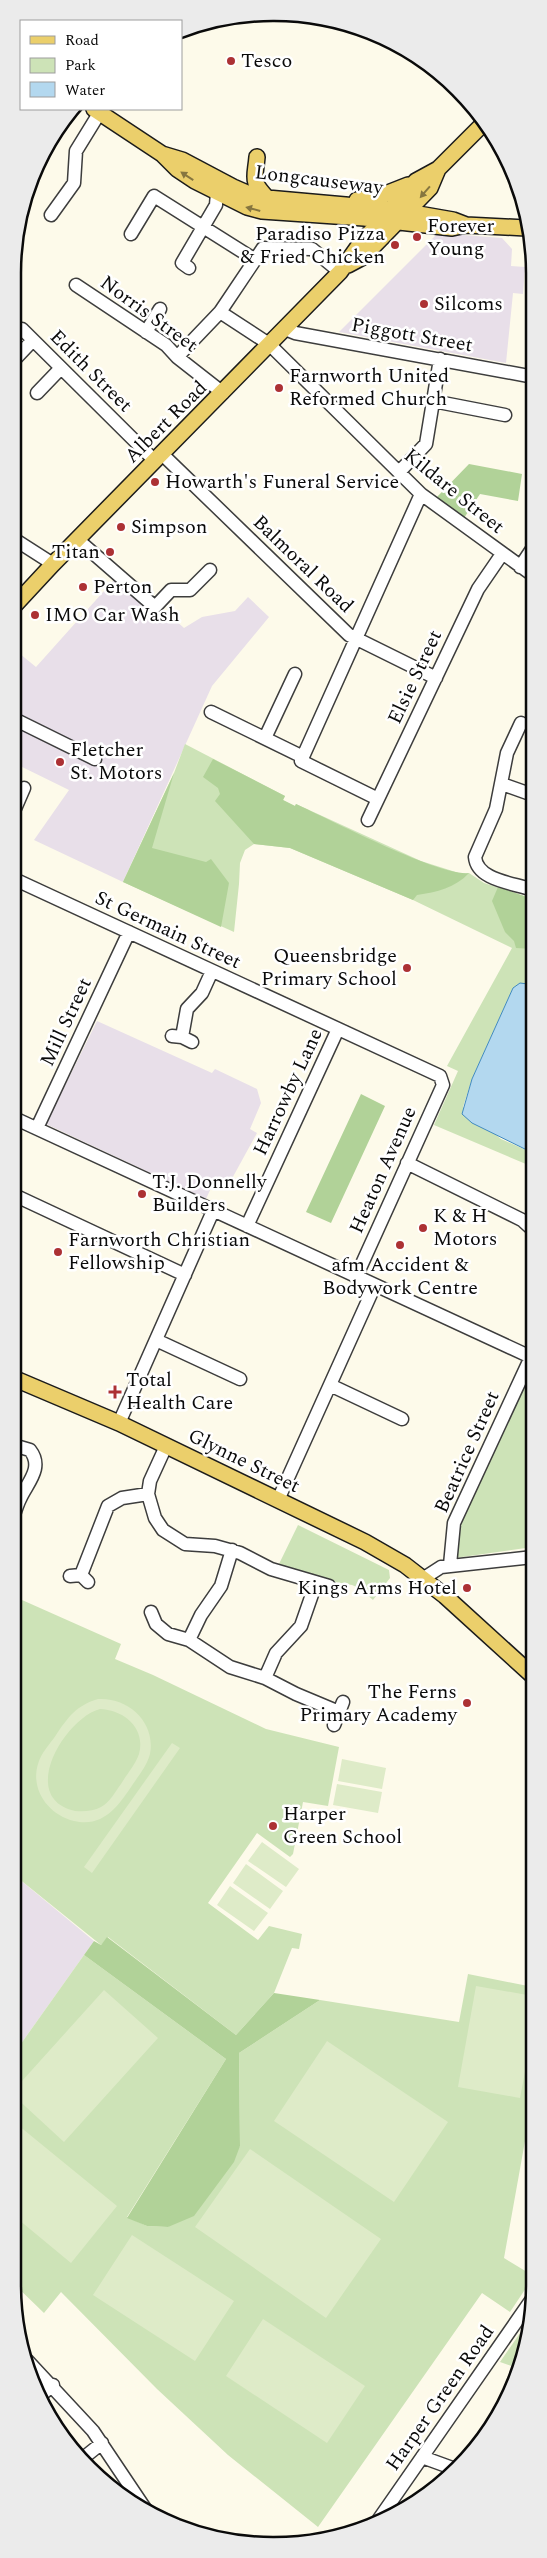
<svg xmlns="http://www.w3.org/2000/svg" width="547" height="2558" viewBox="0 0 547 2558" font-family="Spectral,serif">
	<style>
		.industrial { fill: #e8dfe9 }
		.green { fill: #cde3b7 }
		.forest { fill: #b1d298 }
		.pitch { fill: #deebc8; fill-rule: evenodd }
		.water { fill: #b3d8ef; stroke: #418abf }
		.lines { fill: none; stroke-linecap: round; stroke-linejoin: round }
		.minor-casing { stroke: #3d3d3d; stroke-width: 15 }
		.major-casing { stroke: #1b1b1b; stroke-width: 18 }
		.minor { stroke: #fff; stroke-width: 12 }
		.major { stroke: #ebcf6b; stroke-width: 15 }
		.oneway { fill: #86763f }
		.poi-dot { fill: #ac3134; stroke: #fff; stroke-width: 2 }
		.labels { text-anchor: middle; dominant-baseline: central; stroke-width: 5; stroke-linejoin: round; paint-order: stroke }
		.poi-label { font-size: 20px; fill: #0a0a0a; stroke: #fff; text-anchor: start }
		.street-label { font-size: 20px; fill: #0a0a0a; stroke: #fff }
		.rim { fill: none; stroke: #0a0a0a; stroke-width: 2.5 }
	</style>
	<rect width="100%" height="100%" fill="#fdfaea"/>
	<!-- industrial -->
	<path class="industrial" d="M438 233 502 238 512 249 511 266 525 267 523 294 513 293 506 363 339 332Z
		M121 572 184 628 202 617 235 611 248 597 269 617 212 686 123 882 34 840 69 790 14 763V649L36 667Z
		M97 1021 212 1073 215 1069 257 1089 261 1103 250 1129 257 1133 229 1184 215 1179 206 1199 46 1124Z
		M13 1874 94 1941 13 2055Z"/>
	<!-- green -->
	<path class="green" d="M185 744 285 796 283 800 295 806 296 804 421 861 462 874 469 873 484 883 533 899V988L528 984 513 988 472 1079 463 1107 501 1139 533 1153V1167L434 1125 458 1071 447 1066 512 948 413 900 290 848 254 844 245 850 240 863 239 884 234 932 123 882 174 773Z
		M531 1365 533 1366V1547L455 1558 461 1525Z
		M298 1525 389 1570 390 1578 373 1600C367 1595 360 1588 352 1585 344 1583 338 1585 332 1580L279 1564Z
		M13 1596 121 1644 115 1659 153 1675 266 1729 339 1747 328 1806 303 1802 293 1854 290 1857 257 1833 208 1903 258 1940 269 1926 302 1934 299 1949 292 1948 274 1993 236 2035 108 1937 101 1945 13 1874Z
		M84 1955 226 2059 127 2217 147 2226 168 2227 240 2146 239 2053 320 2000 459 2022 468 1974 533 1987 532 2102 504 2258 532 2275V2279L510 2312 482 2293 318 2527 228 2455 157 2389 61 2292 44 2313 13 2283V2055Z
		M531 2321 517 2368 500 2362 527 2323Z"/>
	<!-- forest -->
	<path class="forest" d="M469 464 522 474 518 501 480 494 464 518 436 498Z
		M213 759 285 796 283 800 295 806 296 804C329 819 440 877 469 873 455 888 437 892 417 895L413 900 290 848 254 844 215 801 220 794 218 788 203 777Z
		M174 773 152 848 206 862 211 859 229 883 221 927 123 882Z
		M498 887 533 899V949L516 948 514 941 505 932 492 901Z
		M361 1094 385 1106 331 1223 306 1212Z
		M107 1937 236 2035 274 1993 320 2000 239 2053 240 2146 234 2162 194 2216 168 2227 147 2226 127 2218 226 2059 84 1955 94 1941 101 1945Z"/>
	<!-- pitch -->
	<path class="pitch" d="M98 1699C128 1697 156 1722 150 1754 147 1765 140 1774 133 1784 119 1805 104 1828 74 1821 49 1815 30 1790 38 1764 41 1753 50 1744 56 1735 68 1717 77 1705 98 1699ZM100 1709C124 1710 146 1728 139 1754 135 1765 127 1774 121 1784 115 1792 110 1802 101 1807 94 1811 84 1812 75 1811 17 1798 65 1718 100 1709Z
		M172 1743 180 1748 92 1873 84 1867Z
		M342 1759 386 1768 382 1789 338 1781Z
		M337 1784 382 1792 378 1813 333 1805Z
		M262 1842 299 1869 286 1887 248 1861Z
		M246 1864 283 1891 270 1909 233 1883Z
		M230 1886 268 1913 254 1931 217 1905Z
		M476 1986 533 1996V2030L520 2098 458 2087Z
		M104 1990 158 2038 64 2142 13 2095V2091Z
		M327 2041 448 2122 394 2202 274 2121Z
		M13 2121 117 2206 71 2263 13 2215Z
		M250 2149 381 2239 326 2318 195 2227Z
		M132 2235 234 2301 195 2361 93 2295Z
		M263 2319 365 2386 327 2443 226 2376Z"/>
	<!-- water -->
	<path class="water" d="M520 983 528 984 533 988V1153L472 1123 462 1114 472 1079 513 988Z"/>
	<g class="lines">
		<defs>
			<path id="minor" d="M51 215 74 183 76 151 100 112
				M131 234 154 196 254 259
				M189 268 182 263 216 205 217 193 221 185
				M76 285 166 345 177 357 223 393
				M220 312 269 344 421 494 534 576
				M22 329 155 461
				M285 329 295 333 534 377
				M146 332 160 309
				M177 357 220 312 263 248 312 249 340 272
				M15 359 33 340
				M37 393 61 368
				M433 401 505 415
				M162 454 349 635 436 678
				M399 472 426 444 440 359
				M14 539 53 564
				M78 540 155 607 171 590H190L210 570
				M520 567 534 546
				M211 712 303 757
				M14 719 95 759
				M521 723 507 753 496 809 475 857C477 881 515 883 533 890
				M265 738 295 674
				M502 784 533 795
				M378 799 301 761 421 494
				M14 811 24 788
				M368 820 478 589 502 554
				M14 879 440 1076 443 1085 356 1277
				M172 1036 182 1037 192 1042
				M182 1037 187 1009 202 993 212 971
				M14 1118 533 1358
				M37 1128 129 932
				M407 1163 522 1220 533 1230
				M14 1195 185 1275
				M247 1226 338 1029
				M156 1340 240 1379
				M330 1385 402 1419
				M119 1423 213 1211
				M166 1446 150 1481 148 1494 155 1518 163 1530 185 1544 215 1546 240 1553 271 1569 329 1586
				M278 1500 375 1285
				M13 1518C15 1512 17 1505 20 1499 27 1483 44 1468 30 1450L13 1445
				M450 1565 454 1523 531 1357
				M81 1575 108 1506 122 1498 148 1494
				M70 1576 81 1575 88 1582
				M424 1578 441 1567 533 1557
				M151 1612 156 1624 168 1634 189 1640 230 1667 265 1678 296 1694 339 1712
				M189 1640 201 1615 221 1586 232 1550
				M265 1678 276 1653 301 1626 316 1583
				M334 1725 343 1702
				M27 2360 93 2431 146 2510
				M40 2396 53 2385
				M422 2457 455 2469
				M82 2459 102 2443
				M379 2519 532 2299"/>
			<path id="major" d="M94 109 162 154 182 160 233 187 256 197 390 209 453 220 466 225
				M163 155 177 169 195 181 247 207 262 211 364 218 452 228 466 225 526 228
				M257 157C255 180 250 180 268 199
				M357 200 375 198 408 185
				M348 265 363 257 430 188 438 169
				M14 606 53 564 340 272 360 244 416 181 438 169 483 124
				M13 1378 119 1423 365 1542 405 1565 445 1596 533 1676"/>
		</defs>
		<!-- minor casing -->
		<use href="#minor" class="minor-casing"/>
		<!-- major casing -->
		<use href="#major" class="major-casing"/>
		<!-- minor -->
		<use href="#minor" class="minor"/>
		<!-- major -->
		<use href="#major" class="major"/>
	</g>
	<!-- one-way arrows -->
	<defs><path id="oneway-solid" d="M-6-.8H1V-3.2L6.5 0L1 3.2V.8H-6Z" transform="scale(1.25)"/></defs>
	<g class="oneway">
		<use href="#oneway-solid" transform="translate(187 176) rotate(-147)"/>
		<use href="#oneway-solid" transform="translate(425 192) rotate(131)"/>
		<use href="#oneway-solid" transform="translate(253 209) rotate(-165)"/>
	</g>
	<!-- markers -->
	<g class="poi-dot">
		<circle cx="231" cy="61" r="5"/>
		<circle cx="417" cy="237" r="5"/>
		<circle cx="395" cy="245" r="5"/>
		<circle cx="424" cy="304" r="5"/>
		<circle cx="279" cy="388" r="5"/>
		<circle cx="155" cy="482" r="5"/>
		<circle cx="121" cy="527" r="5"/>
		<circle cx="110" cy="552" r="5"/>
		<circle cx="83" cy="587" r="5"/>
		<circle cx="35" cy="615" r="5"/>
		<circle cx="60" cy="762" r="5"/>
		<circle cx="407" cy="968" r="5"/>
		<circle cx="142" cy="1194" r="5"/>
		<circle cx="423" cy="1228" r="5"/>
		<circle cx="400" cy="1245" r="5"/>
		<circle cx="58" cy="1252" r="5"/>
		<path d="M112.5 1384.5h5v5h5v5h-5v5h-5v-5h-5v-5h5z"/>
		<circle cx="467" cy="1588" r="5"/>
		<circle cx="467" cy="1703" r="5"/>
		<circle cx="273" cy="1826" r="5"/>
	</g>
	<g class="labels">
		<!-- poi labels -->
		<g class="poi-label">
			<text x="241" y="61">Tesco</text>
			<text x="427" y="226">Forever<tspan x="427" dy="23">Young</tspan></text>
			<text x="385" y="234" text-anchor="end">Paradiso Pizza<tspan x="385" dy="23">&amp; Fried Chicken</tspan></text>
			<text x="434" y="304">Silcoms</text>
			<text x="289" y="376">Farnworth United<tspan x="289" dy="23">Reformed Church</tspan></text>
			<text x="165" y="482">Howarth's Funeral Service</text>
			<text x="131" y="527">Simpson</text>
			<text x="100" y="552" text-anchor="end">Titan</text>
			<text x="93" y="587">Perton</text>
			<text x="45" y="615">IMO Car Wash</text>
			<text x="70" y="750">Fletcher<tspan x="70" dy="23">St. Motors</tspan></text>
			<text x="397" y="956" text-anchor="end">Queensbridge<tspan x="397" dy="23">Primary School</tspan></text>
			<text x="152" y="1182">T.J. Donnelly<tspan x="152" dy="23">Builders</tspan></text>
			<text x="433" y="1216">K &amp; H<tspan x="433" dy="23">Motors</tspan></text>
			<text x="68" y="1240">Farnworth Christian<tspan x="68" dy="23">Fellowship</tspan></text>
			<text x="400" y="1265" text-anchor="middle">afm Accident &amp;<tspan x="400" dy="23">Bodywork Centre</tspan></text>
			<text x="126" y="1380">Total<tspan x="126" dy="23">Health Care</tspan></text>
			<text x="457" y="1588" text-anchor="end">Kings Arms Hotel</text>
			<text x="457" y="1692" text-anchor="end">The Ferns<tspan x="457" dy="23">Primary Academy</tspan></text>
			<text x="283" y="1814">Harper<tspan x="283" dy="23">Green School</tspan></text>
		</g>
		<!-- street labels -->
		<g class="street-label">
			<text transform="translate(319 180) rotate(7)">Longcauseway</text>
			<text transform="translate(149 314) rotate(36)">Norris Street</text>
			<text transform="translate(412 335) rotate(10)">Piggott Street</text>
			<text transform="translate(91 371) rotate(45)">Edith Street</text>
			<text transform="translate(166 422) rotate(-45)">Albert Road</text>
			<text transform="translate(454 491) rotate(39)">Kildare Street</text>
			<text transform="translate(303 564) rotate(44)">Balmoral Road</text>
			<text transform="translate(415 677) rotate(-65)">Elsie Street</text>
			<text transform="translate(168 930) rotate(25)">St Germain Street</text>
			<text transform="translate(66 1022) rotate(-65)">Mill Street</text>
			<text transform="translate(288 1092) rotate(-65)">Harrowby Lane</text>
			<text transform="translate(383 1170) rotate(-66)">Heaton Avenue</text>
			<text transform="translate(467 1452) rotate(-66)">Beatrice Street</text>
			<text transform="translate(244 1461) rotate(26)">Glynne Street</text>
			<text transform="translate(440 2398) rotate(-55)">Harper Green Road</text>
		</g>
	</g>
	<!-- crop -->
	<path d="M0 0H547V2558H0ZM273 21H274A252 252 0 0 1 526 273V2285A252 252 0 0 1 274 2537H273A252 252 0 0 1 21 2285V273A252 252 0 0 1 273 21Z" fill="#ebebeb" fill-rule="evenodd"/>
	<path class="rim" d="M273 21H274A252 252 0 0 1 526 273V2285A252 252 0 0 1 274 2537H273A252 252 0 0 1 21 2285V273A252 252 0 0 1 273 21Z"/>
	<!-- legend -->
	<rect x="20" y="20" width="162" height="90" fill="#ffffff" stroke="#9d9d9d"/>
	<rect x="30" y="36" width="25" height="8" fill="#ebcf6b" stroke="#9d9d9d"/>
	<text x="65" y="45" font-size="15" fill="#0a0a0a">Road</text>
	<rect x="30" y="58" width="25" height="15" fill="#cde3b7" stroke="#9d9d9d"/>
	<text x="65" y="70" font-size="15" fill="#0a0a0a">Park</text>
	<rect x="30" y="82" width="25" height="15" fill="#b3d8ef" stroke="#9d9d9d"/>
	<text x="65" y="95" font-size="15" fill="#0a0a0a">Water</text>
</svg>
